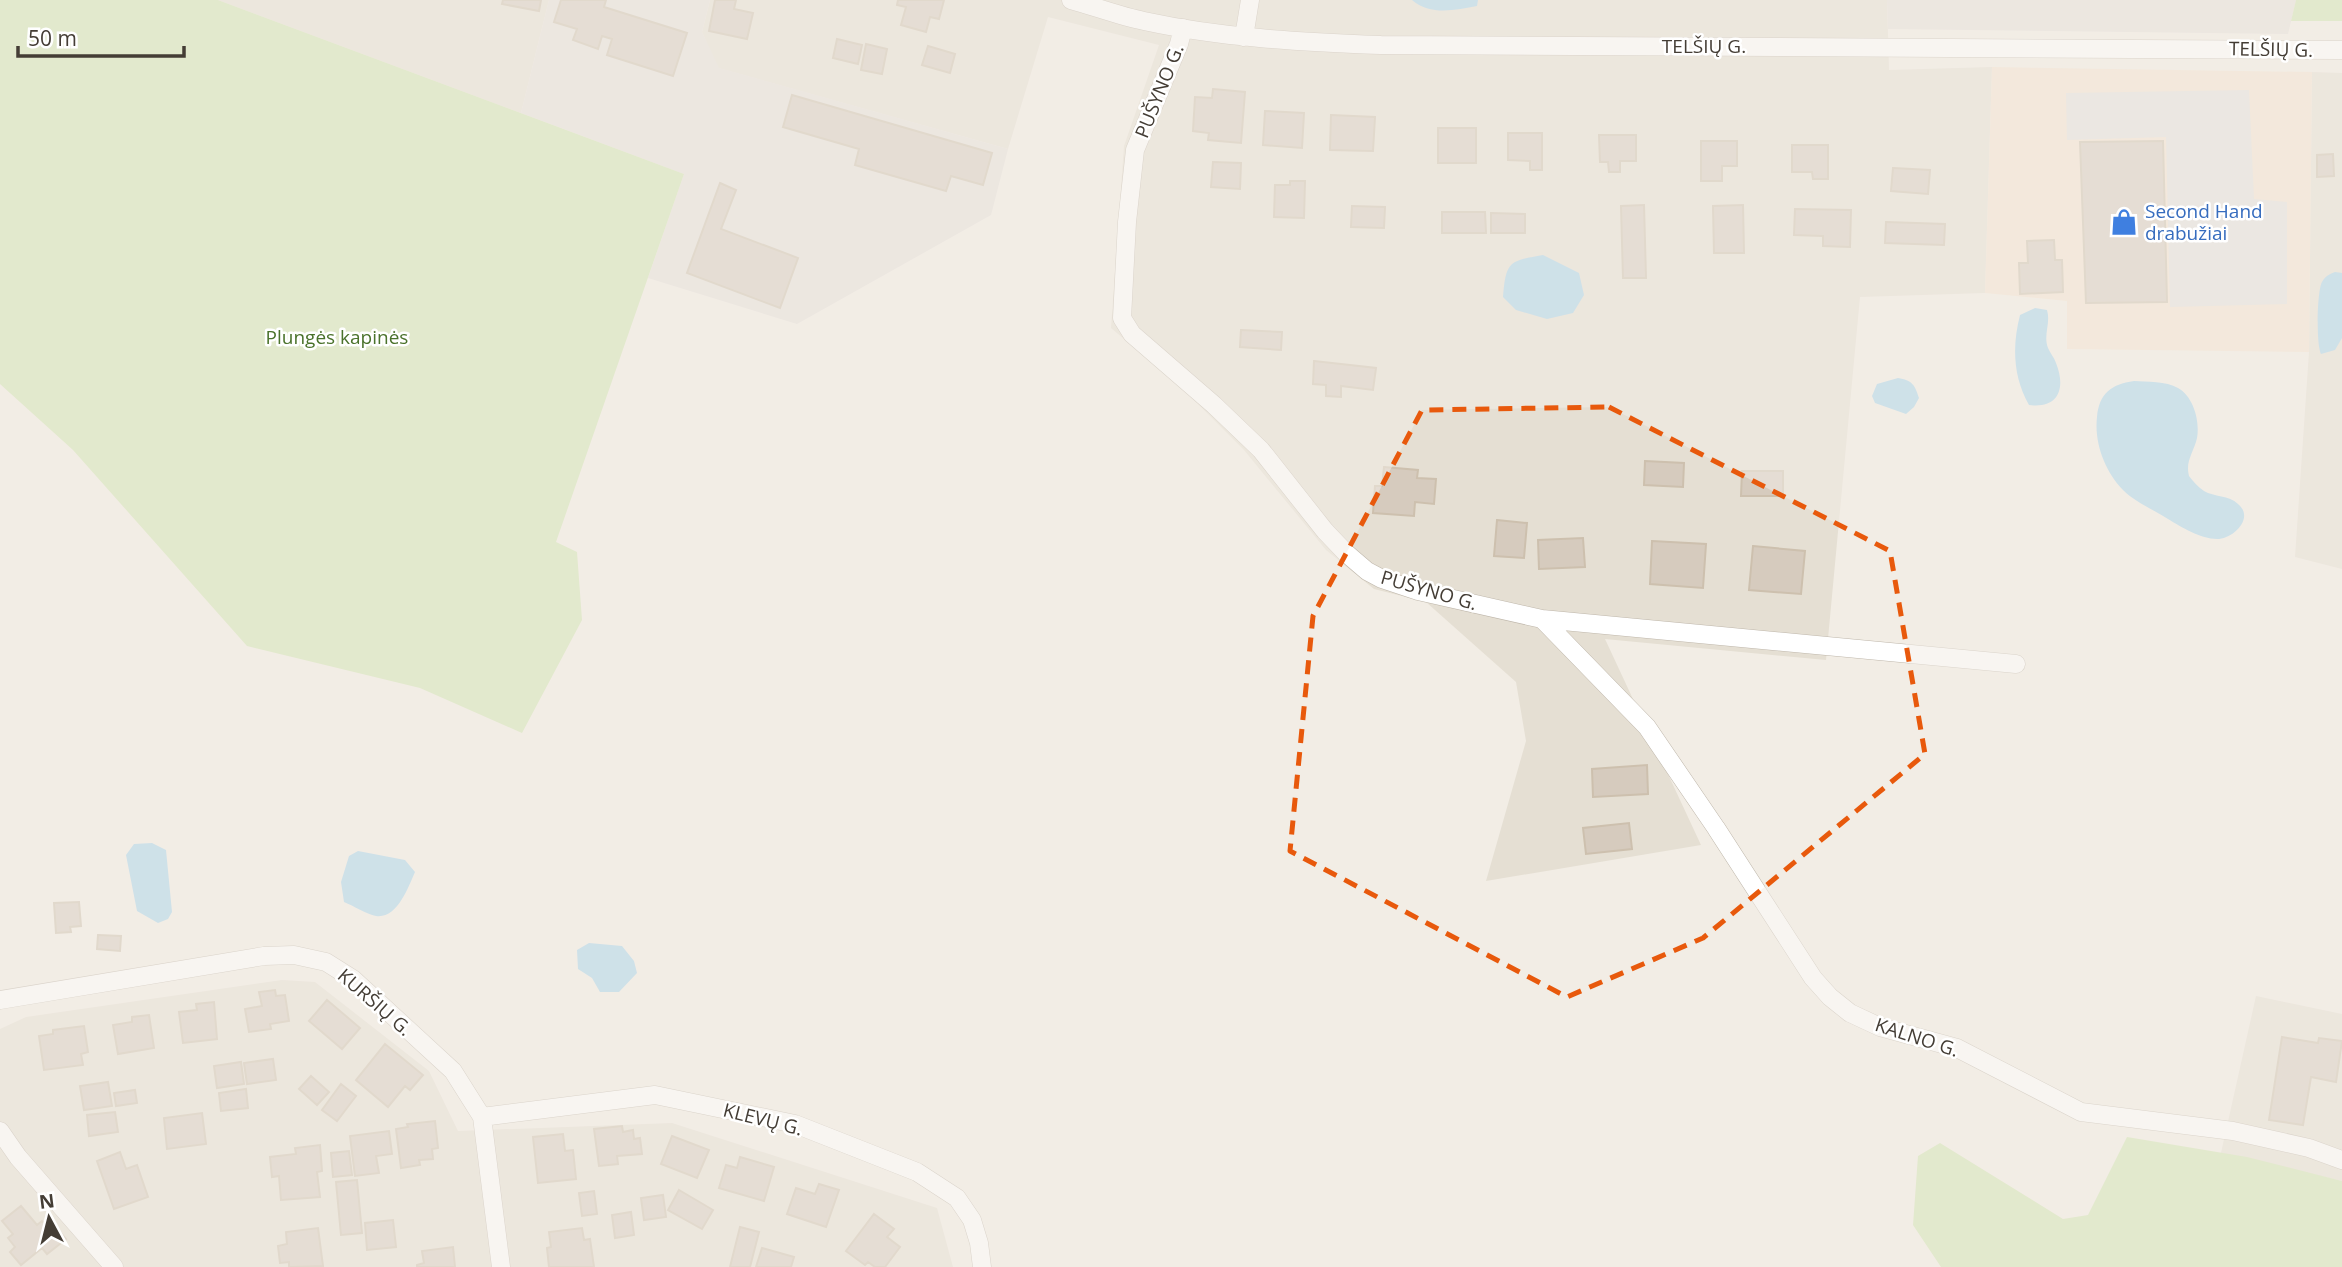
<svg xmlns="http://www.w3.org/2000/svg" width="2342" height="1267" viewBox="0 0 2342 1267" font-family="'Open Sans',sans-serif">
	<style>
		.residential { fill: #e5dfd3 }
		.commercial { fill: #f3e3d0 }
		.industrial { fill: #e4dfda }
		.green { fill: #cfe4af }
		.parking { fill: #e2e0dd }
		.water { fill: #a3d2ec }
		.building { fill: #d6cbbe; stroke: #cdc0ae; stroke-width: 2 }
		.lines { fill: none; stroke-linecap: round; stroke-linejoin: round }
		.minor-casing { stroke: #bfb7ab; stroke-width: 19 }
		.minor { stroke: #fff; stroke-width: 18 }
		.marked { fill: none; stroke: #e8590c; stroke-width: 5; stroke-dasharray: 14 9; stroke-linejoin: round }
		.labels { text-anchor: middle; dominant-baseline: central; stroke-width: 5; stroke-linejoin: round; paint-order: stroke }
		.street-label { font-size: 19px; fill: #443d35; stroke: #fff }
		.shop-label { font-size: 19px; fill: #366cbe; stroke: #fff; text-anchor: start }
		.park-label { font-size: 19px; fill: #4a722b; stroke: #fff }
	</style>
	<rect width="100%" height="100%" fill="#f2ede5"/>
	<!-- residential -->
	<path class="residential" d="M218 0H549L521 113Z
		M710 0H1887L1889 70 1992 67 1985 293 1860 297 1826 660 1605 639 1701 845 1486 881 1526 741 1516 682 1426 602 1374 589 1326 550 1244 450 1184 390 1111 328 1124 146 1159 45 1048 17 1008 149 718 68 702 32Z
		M2312 72 2342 73V569L2295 557 2309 352Z
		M282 980 315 982 429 1071 458 1131 672 1123 937 1208 953 1267H0V1029L26 1017Z
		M2256 996 2342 1014V1181L2221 1153Z"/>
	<!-- commercial -->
	<path class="commercial" d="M1992 67 2312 72 2309 352 2067 349V301L1985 293Z"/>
	<!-- industrial -->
	<path class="industrial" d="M549 0H710L702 32 719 68 1008 149 991 215 797 324 648 278 684 174 521 113Z
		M1887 0H2296L2288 34 1888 29Z"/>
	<!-- green -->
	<path class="green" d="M0 0H218L684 174 556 542 577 552 582 620 522 733 420 688 247 646 73 450 0 384Z
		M2296 0H2342V21H2291Z
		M2127 1137 2247 1157 2342 1181V1267H1941L1913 1225 1918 1156 1940 1143 2063 1219 2088 1215Z"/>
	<!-- parking -->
	<path class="parking" d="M2249 90 2254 199 2287 202V304L2170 307 2166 137 2067 140 2066 93Z"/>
	<!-- water -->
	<path class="water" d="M1412 0H1478L1477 6C1456 10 1430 16 1412 0Z
		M1543 255 1579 273 1584 295 1573 313 1547 319 1516 310 1503 297C1506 261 1509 261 1543 255Z
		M2335 272 2342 273V338L2335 350 2321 354C2316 344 2317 291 2322 282 2325 276 2330 274 2335 272Z
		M2035 308 2047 310C2051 323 2043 335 2048 348 2050 353 2054 357 2056 363 2066 388 2059 409 2029 405 2013 377 2012 346 2020 315Z
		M1898 378C1912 380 1915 385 1919 398L1914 407 1906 414 1875 403 1872 396 1877 384Z
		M2134 381C2147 382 2166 381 2178 388 2194 397 2200 422 2197 438 2194 452 2185 461 2189 476 2193 481 2198 487 2204 491 2214 497 2229 495 2238 504 2255 518 2233 539 2217 539 2201 539 2181 527 2168 519 2154 510 2135 502 2123 490 2105 471 2094 443 2097 417 2099 394 2111 384 2134 381Z
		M152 843 166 850 172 912 168 919 158 923 137 911 126 855 134 844Z
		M358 851 405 860 415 872C408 888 397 919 376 916 366 914 354 906 344 902L341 882 349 856Z
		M589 943 622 946 634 961 637 973 619 992H600L592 978 578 969 577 950Z"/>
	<!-- building -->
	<path class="building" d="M503 0H541L539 11 502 4Z
		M561 0H606L604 7 687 33 673 76 607 55 612 39 602 36 598 49 573 40 577 29 554 22Z
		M715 0H736L734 9 753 13 747 39 709 31Z
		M898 0H944L939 19 930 17 926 32 901 25 906 7 897 5Z
		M837 39 862 45 858 64 833 58Z
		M866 44 887 49 882 74 861 70Z
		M928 46 955 54 950 73 922 65Z
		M1213 89 1245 92 1241 143 1208 140 1209 133 1193 131 1195 97 1212 98Z
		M792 95 992 153 983 185 951 176 946 191 855 165 859 149 783 127Z
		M1265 111 1304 113 1302 148 1263 145Z
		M1331 115 1375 117 1373 151 1330 150Z
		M1438 128H1476V163H1438Z
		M1508 133H1542V170H1530V161L1508 160Z
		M1599 135H1636V161H1620V172H1609L1608 162H1600Z
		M1701 141H1737V166H1722V181H1701Z
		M2163 141 2167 302 2086 303 2080 142Z
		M1792 145H1828V179H1813L1812 172H1792Z
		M2333 154 2334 176 2317 177V155Z
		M1213 162 1241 163 1240 189 1211 187Z
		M1893 168 1930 170 1928 194 1891 191Z
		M1290 181H1305L1304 218 1274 217 1275 185H1290Z
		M720 183 736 190 721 229 798 258 780 308 687 273Z
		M1644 205 1646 278H1623L1621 206Z
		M1743 205 1744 253H1714L1713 206Z
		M1352 206 1385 207 1384 228 1351 227Z
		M1795 209 1851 210 1850 247 1823 246V236L1794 235Z
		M1442 212H1485L1486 233H1442Z
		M1491 213 1525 214V233H1491Z
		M1886 222 1945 224 1944 245 1885 243Z
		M2054 240 2055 260H2062L2063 292 2020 294 2019 263H2028L2027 241Z
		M1241 330 1282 332 1281 350 1240 347Z
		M1314 361 1376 368 1373 390 1341 386V397L1326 396V385L1313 384Z
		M1645 461 1684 463 1683 487 1644 485Z
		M1384 467 1418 470 1417 478 1436 479 1434 504 1415 502 1414 516 1373 513 1375 486H1382Z
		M1742 471H1783V496H1741Z
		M1497 520 1527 523 1524 558 1494 556Z
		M1583 538 1585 567 1539 569 1538 540Z
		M1652 541 1706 544 1703 588 1650 584Z
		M1753 546 1805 551 1801 594 1749 590Z
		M1647 765 1648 794 1593 797 1592 769Z
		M1629 823 1632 849 1586 854 1583 828Z
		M79 902 81 926 70 927 71 932 56 933 54 903Z
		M98 935 121 936 120 951 97 949Z
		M275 990 276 996 285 995 289 1021 270 1024 271 1029 249 1032 245 1009 262 1006 259 992Z
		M327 1000 360 1028 342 1049 309 1021Z
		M214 1002 217 1039 183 1043 179 1012 197 1010 196 1004Z
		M149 1015 154 1048 118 1054 113 1025 132 1022V1017Z
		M84 1026 88 1052 81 1054 83 1065 44 1070 39 1036 53 1034V1030Z
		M2282 1037 2318 1043 2319 1038 2342 1041 2336 1082 2311 1077 2303 1125 2269 1120Z
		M385 1044 423 1075 410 1090 405 1086 388 1107 356 1080Z
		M273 1059 276 1080 247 1084 244 1063Z
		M241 1062 244 1084 217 1088 214 1066Z
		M311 1076 329 1092 317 1105 299 1089Z
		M108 1082 112 1106 84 1110 80 1086Z
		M341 1084 356 1096 337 1121 322 1110Z
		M246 1089 248 1108 221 1111 219 1093Z
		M135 1090 137 1103 116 1106 114 1093Z
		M115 1112 118 1132 89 1136 87 1115Z
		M202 1113 206 1144 167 1149 164 1118Z
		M435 1121 438 1148 432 1149 433 1159 419 1160 420 1165 401 1168 396 1129 408 1127 407 1124Z
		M622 1126 623 1132 633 1130 634 1139 640 1138 642 1154 617 1156 618 1164 599 1166 594 1129Z
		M389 1131 392 1154 376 1156 379 1173 355 1176 350 1136Z
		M563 1134 565 1151 573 1150 576 1179 538 1183 533 1137Z
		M672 1136 709 1150 697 1178 661 1164Z
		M320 1145 322 1171 317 1172 320 1197 281 1200 279 1176 272 1177 270 1157 296 1154 295 1148Z
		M349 1151 352 1175 333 1177 331 1153Z
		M120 1152 126 1169 137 1165 148 1197 114 1209 97 1161Z
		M740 1157 774 1167 764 1201 719 1188 726 1165 737 1168Z
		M357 1180 362 1233 341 1235 336 1182Z
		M819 1184 839 1190 826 1227 787 1214 796 1188 815 1194Z
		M679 1190 713 1210 702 1229 668 1210Z
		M594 1191 597 1214 582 1216 579 1193Z
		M663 1195 666 1217 644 1220 641 1198Z
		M21 1206 37 1225 42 1221 50 1230 55 1226 66 1239 47 1254 42 1248 21 1265 10 1252 15 1247 8 1238 13 1234 2 1221Z
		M631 1212 634 1235 615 1238 612 1215Z
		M874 1214 894 1229 887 1237 900 1247 885 1267H875L868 1262 865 1265 846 1251Z
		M393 1220 396 1247 367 1250 365 1223Z
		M740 1227 759 1232 750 1267H730Z
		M318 1228 323 1266 289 1267V1262L280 1263 278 1246 287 1244 286 1232Z
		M582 1228 584 1240 590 1239 594 1267H549L547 1248 551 1247 549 1232Z
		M453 1247 455 1267H417V1265L424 1263 422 1251Z
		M762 1248 794 1257 791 1267H756Z"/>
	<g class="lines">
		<defs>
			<path id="minor" d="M1071 0C1096 7 1120 16 1144 21 1222 38 1302 42 1381 45L2342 50
				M1183 28 1179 44 1135 150 1127 222 1122 318 1132 334 1214 405 1261 450 1325 531 1346 553 1367 571 1382 579 1418 591 1542 619 2016 664
				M1244 37 1250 0
				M1542 619 1647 727 1716 828 1813 978 1830 997 1850 1013 1880 1027 1957 1048 2081 1112 2233 1131 2309 1148 2342 1160
				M0 1000 264 956 294 955 326 962 353 979 453 1071 482 1117 501 1267
				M482 1117 655 1095 795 1124 917 1172 957 1198 972 1220 979 1243 982 1267
				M0 1131 18 1157 114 1267"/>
		</defs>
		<!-- minor casing -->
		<use href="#minor" class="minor-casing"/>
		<!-- minor -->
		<use href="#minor" class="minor"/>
	</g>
	<!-- marked area -->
	<path d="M0 0H2342V1267H0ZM1609 407 1890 551 1925 754 1703 938 1567 997 1290 851 1313 616 1422 410Z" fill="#f2ede5" fill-opacity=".55" fill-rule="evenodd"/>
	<path class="marked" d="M1609 407 1890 551 1925 754 1703 938 1567 997 1290 851 1313 616 1422 410Z"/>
	<!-- icons -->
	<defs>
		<symbol id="shop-bare" viewBox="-9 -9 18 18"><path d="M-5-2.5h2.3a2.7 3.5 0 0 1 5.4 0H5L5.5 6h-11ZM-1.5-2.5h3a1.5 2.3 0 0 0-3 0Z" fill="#3f7fe0" stroke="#fff" stroke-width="2.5" paint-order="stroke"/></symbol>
	</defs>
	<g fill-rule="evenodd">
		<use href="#shop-bare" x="2105" y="203" width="38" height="38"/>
	</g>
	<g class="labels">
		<!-- street labels -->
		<g class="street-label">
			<text x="1704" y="46">TELŠIŲ G.</text>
			<text transform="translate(2271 49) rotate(1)">TELŠIŲ G.</text>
			<text transform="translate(1159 91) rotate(-68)">PUŠYNO G.</text>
			<text transform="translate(1429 590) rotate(16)">PUŠYNO G.</text>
			<text transform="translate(375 1002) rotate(41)">KURŠIŲ G.</text>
			<text transform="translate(1917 1037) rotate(18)">KALNO G.</text>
			<text transform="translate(763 1119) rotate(14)">KLEVŲ G.</text>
		</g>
		<!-- shop labels -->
		<g class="shop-label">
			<text x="2145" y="211">Second Hand<tspan x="2145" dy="22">drabužiai</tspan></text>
		</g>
		<!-- park labels -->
		<g class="park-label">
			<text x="337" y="337">Plungės kapinės</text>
		</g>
	</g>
	<!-- north arrow -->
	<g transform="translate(49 1218) rotate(353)" stroke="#ffffff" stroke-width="5" paint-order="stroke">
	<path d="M0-5L12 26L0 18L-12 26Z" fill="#443d35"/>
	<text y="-10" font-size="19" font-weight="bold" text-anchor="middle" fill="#443d35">N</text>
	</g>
	<!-- scale -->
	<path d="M18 46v10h166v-10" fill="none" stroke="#443d35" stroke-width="3.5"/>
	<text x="28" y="46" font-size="21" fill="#443d35" stroke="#ffffff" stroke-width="5" paint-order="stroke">50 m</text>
</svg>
